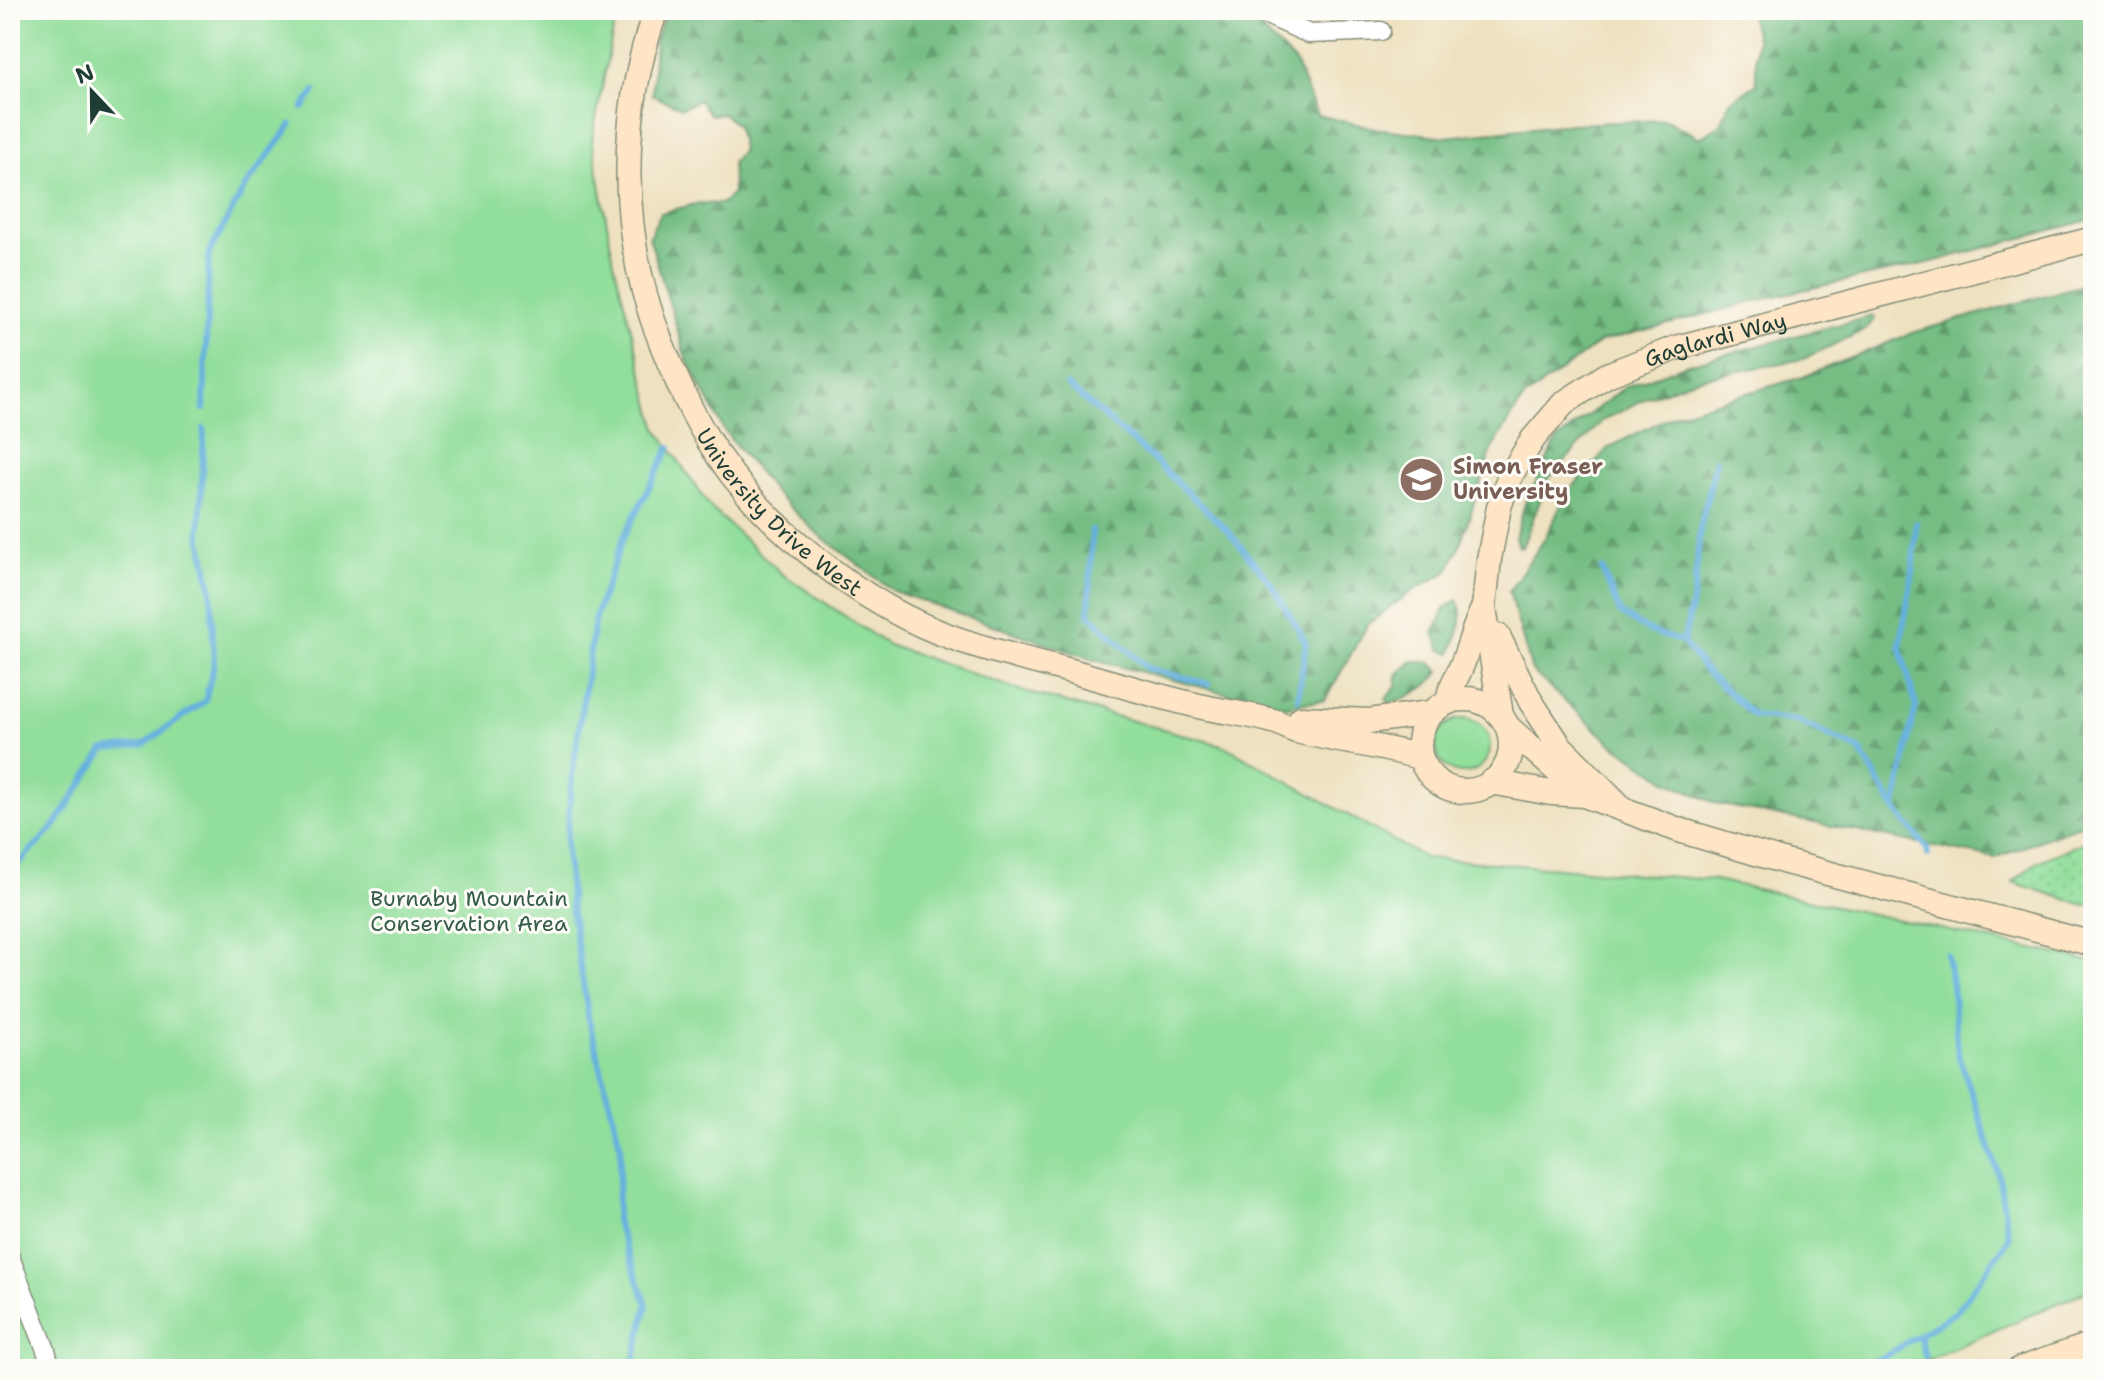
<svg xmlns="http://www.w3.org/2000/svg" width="2103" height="1379" viewBox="0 0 2103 1379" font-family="'Shantell Sans',sans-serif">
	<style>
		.grass { fill: url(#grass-dots); stroke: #588e68; stroke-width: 2 }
		.forest { fill: url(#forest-firs); stroke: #4a7d5c; stroke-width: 2 }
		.green { fill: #92de9b; stroke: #588e68; stroke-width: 2 }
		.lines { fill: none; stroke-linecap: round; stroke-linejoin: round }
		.stream { stroke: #65b0de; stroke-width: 6 }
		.street-casing { stroke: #868f7a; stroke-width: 21 }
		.secondary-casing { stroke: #868f7a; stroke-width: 27 }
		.street { stroke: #fff; stroke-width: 18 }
		.secondary { stroke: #fde5c5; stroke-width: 24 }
		.labels { text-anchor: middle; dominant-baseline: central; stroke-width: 6; stroke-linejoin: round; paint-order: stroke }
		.street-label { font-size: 22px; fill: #1f3d34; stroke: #fdfcf7 }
		.education-label { font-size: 22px; font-weight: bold; fill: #785e54; stroke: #fdfcf7; text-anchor: start }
		.park-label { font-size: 22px; fill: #365d49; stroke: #fdfcf7 }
	</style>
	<defs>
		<pattern id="grass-dots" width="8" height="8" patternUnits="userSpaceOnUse" patternTransform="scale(2)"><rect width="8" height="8" fill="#92de9b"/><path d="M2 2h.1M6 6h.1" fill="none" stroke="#7dbf86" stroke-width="1.8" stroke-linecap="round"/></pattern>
		<pattern id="forest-firs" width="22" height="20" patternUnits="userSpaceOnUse" patternTransform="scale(2)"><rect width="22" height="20" fill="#75bd83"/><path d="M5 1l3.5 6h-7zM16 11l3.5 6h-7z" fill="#5f9b6c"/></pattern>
	</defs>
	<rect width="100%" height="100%" fill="#fdfcf7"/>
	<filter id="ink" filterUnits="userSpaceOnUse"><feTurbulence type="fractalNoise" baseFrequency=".0125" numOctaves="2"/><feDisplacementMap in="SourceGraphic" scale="16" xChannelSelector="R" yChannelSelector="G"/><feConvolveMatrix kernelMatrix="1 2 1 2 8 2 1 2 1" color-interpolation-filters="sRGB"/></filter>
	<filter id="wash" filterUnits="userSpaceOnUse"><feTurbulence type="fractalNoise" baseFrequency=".006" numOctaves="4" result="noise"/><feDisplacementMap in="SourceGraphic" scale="32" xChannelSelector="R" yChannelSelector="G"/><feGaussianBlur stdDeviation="1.8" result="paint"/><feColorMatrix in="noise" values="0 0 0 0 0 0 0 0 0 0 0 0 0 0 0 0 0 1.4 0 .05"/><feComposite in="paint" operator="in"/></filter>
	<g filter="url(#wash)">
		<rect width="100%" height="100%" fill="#eee1c0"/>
		<!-- grass -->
		<path class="grass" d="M2093 838V904L2084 905 2013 882 2037 862Z"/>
		<!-- forest -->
		<path class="forest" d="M667 10H1242L1295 62 1317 115 1374 128 1446 137 1570 124 1666 120 1700 138 1721 124 1730 101 1756 85V38L1749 10H2093V219L1928 263 1775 296 1600 342 1523 399 1492 449 1458 551 1447 572 1412 591 1368 624 1325 700 1281 707 1098 661 893 591 818 534 775 493 725 432 686 358 649 236 661 213 699 203 721 204 733 194 732 162 742 150 737 126 724 114 710 115 699 100 682 108 652 95 655 40Z
			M2093 282V820L1995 858 1717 804 1667 781 1611 743 1532 671 1509 591 1544 540 1567 493 1608 448 1675 414 1803 377 1915 332Z
			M1872 316 1875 319 1865 330 1803 359 1696 379 1646 398 1602 421 1549 478 1522 547 1518 546 1515 538 1525 503 1558 439 1625 387 1688 364Z
			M1457 600C1467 617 1457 635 1451 653L1441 650 1434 633 1446 607Z
			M1413 661 1429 662 1440 671C1428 688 1408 698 1389 704L1386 698 1396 687 1397 674Z"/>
		<!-- green -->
		<path class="green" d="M10 10H617L592 139 614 263 657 429 710 507 781 573 888 645 1022 691 1225 746 1425 858 1715 880 2093 962V1288L1906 1369H10Z
			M1436 746a27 27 0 1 1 54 0a27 27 0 1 1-54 0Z"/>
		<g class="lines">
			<!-- stream -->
			<path class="stream" d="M303 108 315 91
				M1067 385 1152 458 1227 530 1271 583 1306 643 1298 699
				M204 409 209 253 245 187 291 125
				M1092 530 1089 614 1147 668 1209 684
				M1602 569 1620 613 1649 631 1683 642 1707 673 1754 716 1797 721 1860 750 1895 809 1927 848 1928 855
				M1683 642 1694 594 1700 529 1716 460
				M1895 809 1916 705 1900 646 1913 571 1916 523
				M10 872 54 827 104 750 143 745 205 701 214 664 211 587 200 534 204 429
				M1919 1335 1925 1356
				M634 1363 647 1305 616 1221 621 1148 589 1021 571 907 566 847 572 777 595 617 623 538 670 447
				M1847 1369 1882 1358 1956 1312 2009 1239 1998 1173 1958 1053 1952 984 1947 955"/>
		</g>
	</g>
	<g filter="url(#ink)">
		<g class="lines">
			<defs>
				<path id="street" d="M1256 10 1309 34 1381 31
					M10 1257 46 1350 51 1369"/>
				<g id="secondary">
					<path id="s1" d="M656 10C618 116 619 238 661 342 674 375 689 408 707 438 756 522 865 608 957 639 997 653 1038 662 1078 673 1118 684 1159 697 1199 706 1224 712 1249 714 1273 721 1281 723 1288 728 1296 731 1337 741 1379 745 1419 757"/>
					<path d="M1498 636 1531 702 1560 746 1617 803"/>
					<circle cx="1465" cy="745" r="46"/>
					<path d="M1448 702C1449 688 1456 680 1461 667 1470 647 1473 627 1484 607"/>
					<path id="s2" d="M1501 715 1484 607 1489 559 1499 507 1509 478 1533 439 1564 403 1607 375 1676 348 2093 239"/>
					<path d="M1301 718 1369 721 1430 713"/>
					<path d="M1509 728 1584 795"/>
					<path d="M1491 782 1551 793 1584 795 1679 830 1786 862 2093 944"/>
					<path d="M2020 1369 2093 1344"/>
				</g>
			</defs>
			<!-- street casing -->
			<use href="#street" class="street-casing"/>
			<!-- secondary casing -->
			<use href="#secondary" class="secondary-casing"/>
			<!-- street -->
			<use href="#street" class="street"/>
			<!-- secondary -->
			<use href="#secondary" class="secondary"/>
		</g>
	</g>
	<!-- icons -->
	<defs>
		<symbol id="university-disc" viewBox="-11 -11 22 22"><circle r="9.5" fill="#8d6e63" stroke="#fdfcf7"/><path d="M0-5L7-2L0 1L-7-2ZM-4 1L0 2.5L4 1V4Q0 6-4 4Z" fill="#fff"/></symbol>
	</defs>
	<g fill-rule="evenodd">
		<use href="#university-disc" x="1396" y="454" width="51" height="51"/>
	</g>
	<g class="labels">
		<!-- street labels -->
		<g class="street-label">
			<text stroke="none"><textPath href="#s2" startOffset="500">Gaglardi Way</textPath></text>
			<text stroke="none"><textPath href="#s1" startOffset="550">University Drive West</textPath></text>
		</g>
		<!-- education labels -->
		<g class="education-label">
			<text x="1453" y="466">Simon Fraser<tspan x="1453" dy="25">University</tspan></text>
		</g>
		<!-- park labels -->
		<g class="park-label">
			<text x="469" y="898">Burnaby Mountain<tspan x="469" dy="25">Conservation Area</tspan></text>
		</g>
	</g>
	<!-- margin -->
	<rect width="2103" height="1379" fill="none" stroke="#fdfcf7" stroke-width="40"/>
	<!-- north arrow -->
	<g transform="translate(92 92) rotate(338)" stroke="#fdfcf7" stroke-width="6" paint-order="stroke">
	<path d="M0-6L14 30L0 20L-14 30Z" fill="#1f3d34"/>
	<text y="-12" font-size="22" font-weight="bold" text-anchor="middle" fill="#1f3d34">N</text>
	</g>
</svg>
